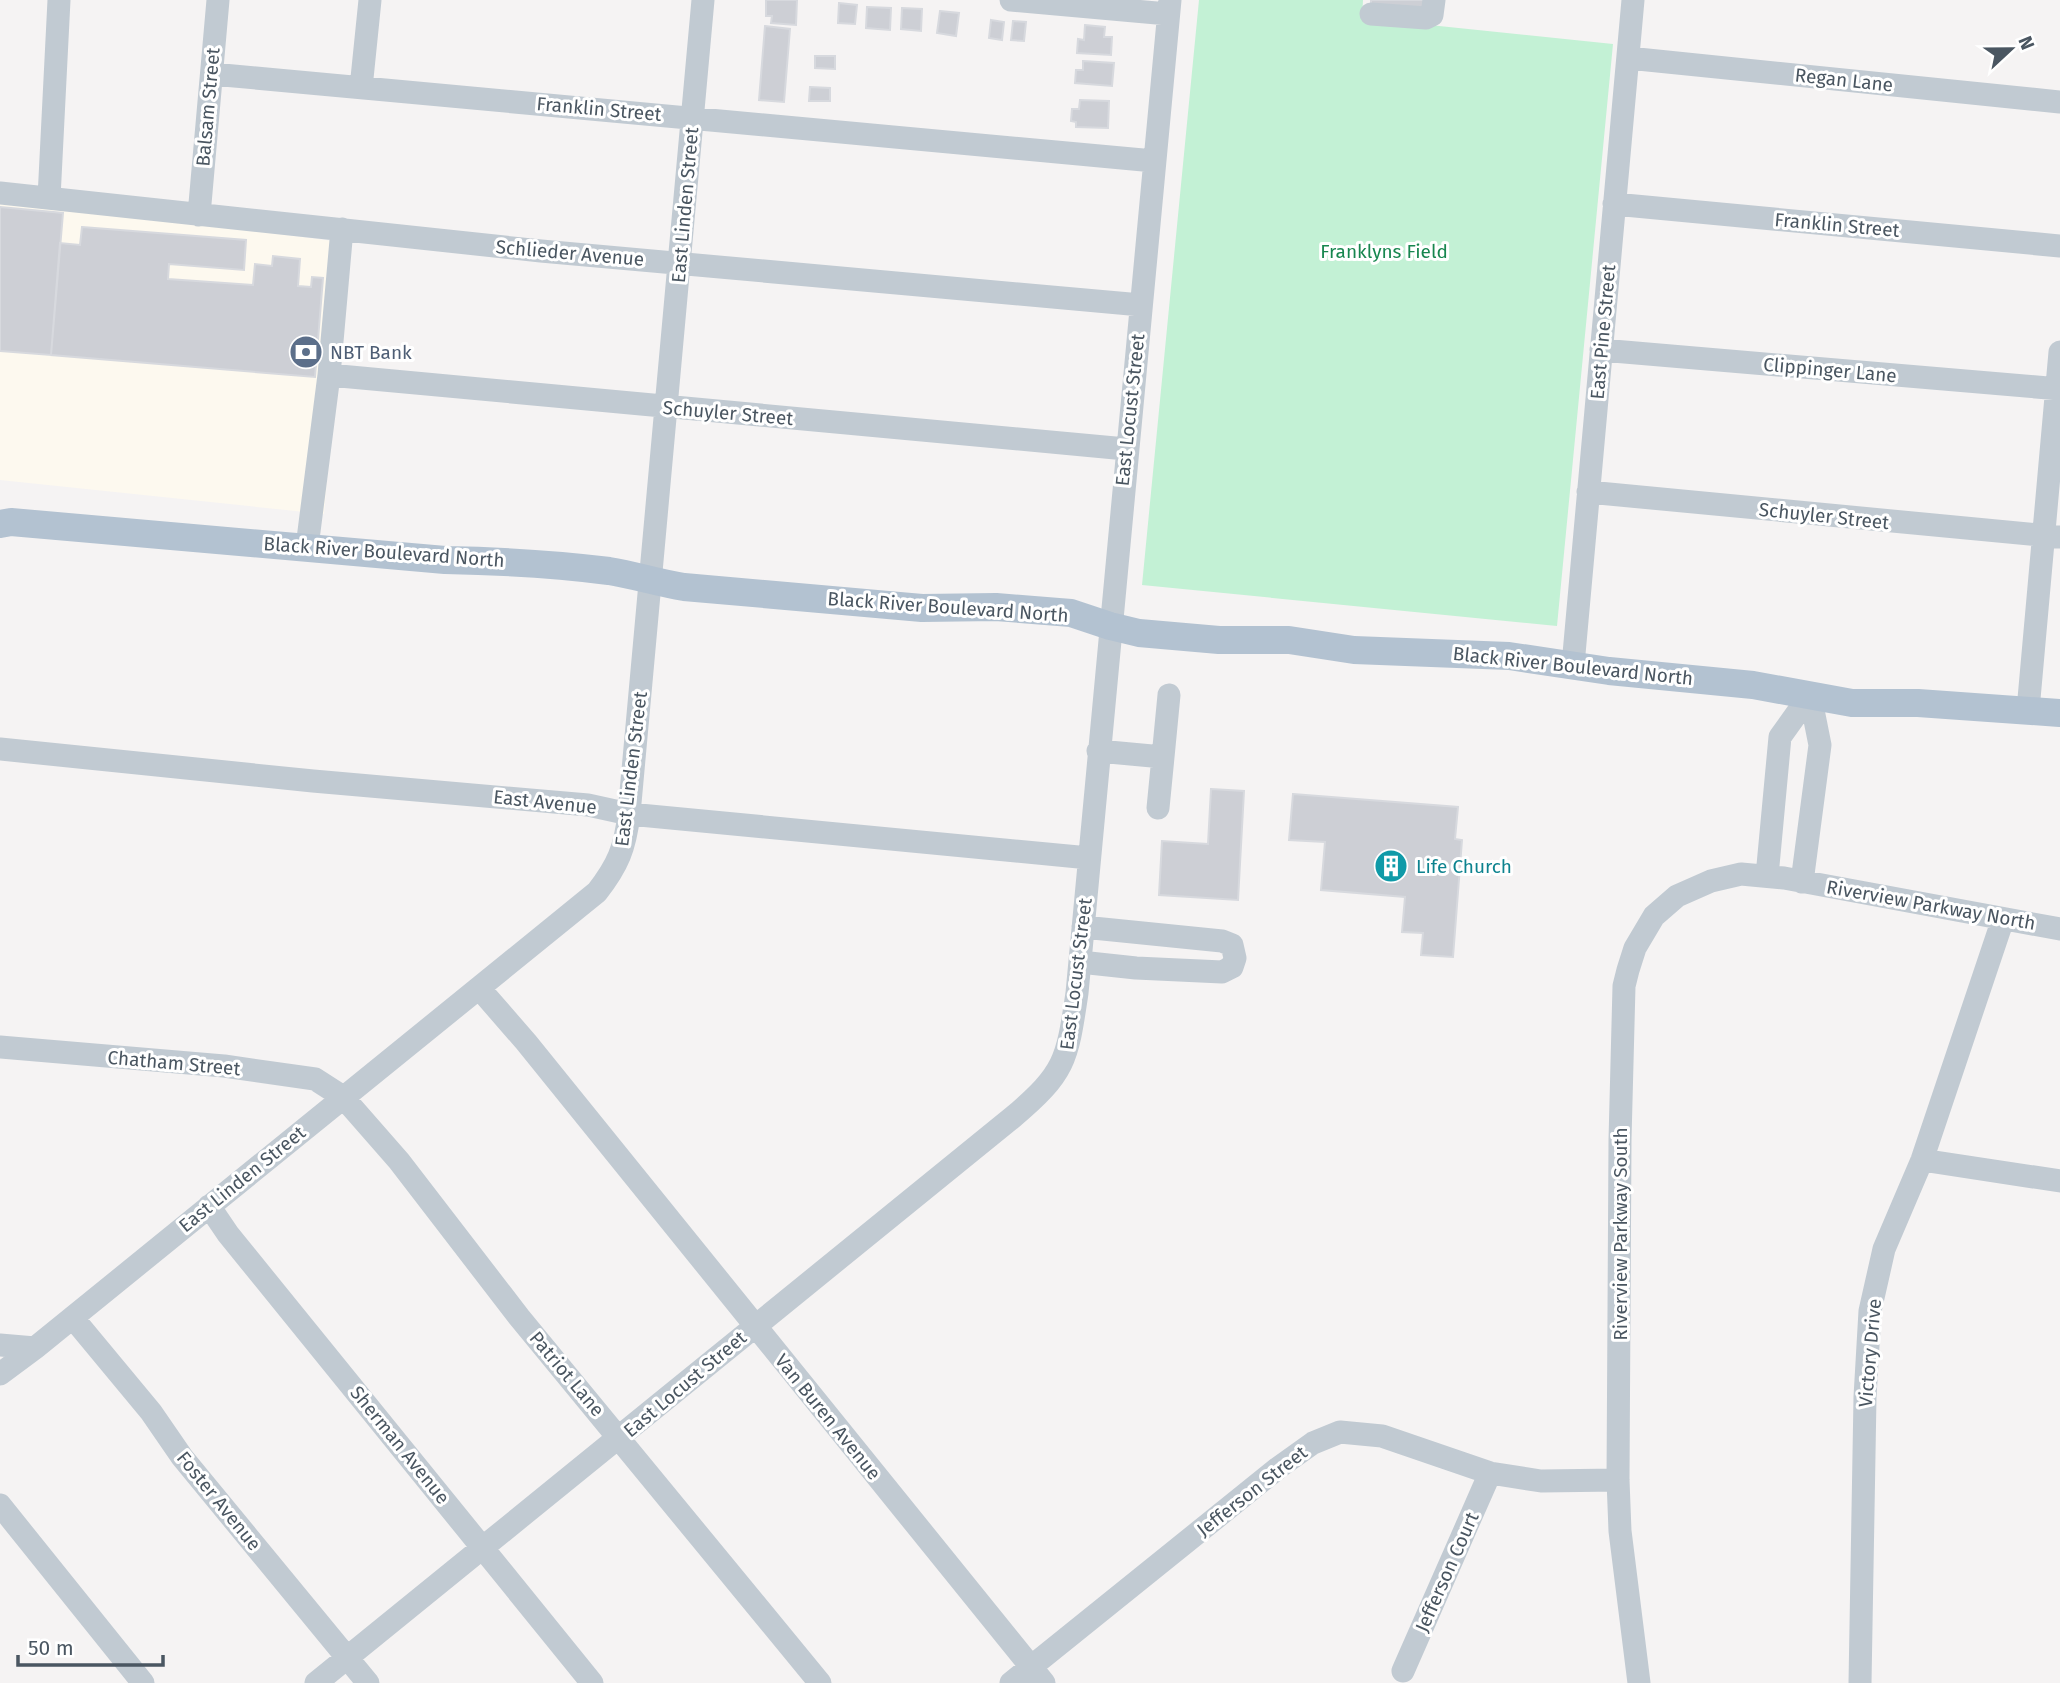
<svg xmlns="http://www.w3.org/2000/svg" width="2060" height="1683" viewBox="0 0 2060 1683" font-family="'Fira Sans',sans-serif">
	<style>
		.commercial { fill: #fdf9ef }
		.green { fill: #c3f1d5 }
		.building { fill: #cdcfd5; stroke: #d7d9de; stroke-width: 2 }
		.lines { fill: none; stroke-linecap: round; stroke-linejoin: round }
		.minor { stroke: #c1cad2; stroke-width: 23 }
		.major { stroke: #b3c2d1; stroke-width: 28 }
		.labels { text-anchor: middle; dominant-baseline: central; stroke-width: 6; stroke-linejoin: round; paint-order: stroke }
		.street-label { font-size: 19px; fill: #4a5661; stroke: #fff }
		.park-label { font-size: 19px; fill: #17864f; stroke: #fff }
		.service-label { font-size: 19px; fill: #4e5e75; stroke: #fff; text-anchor: start }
		.culture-label { font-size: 19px; fill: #0d838f; stroke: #fff; text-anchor: start }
	</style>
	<rect width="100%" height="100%" fill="#f5f3f3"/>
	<!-- commercial -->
	<path class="commercial" d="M0 202 71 207 348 243 324 514 0 480Z"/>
	<!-- green -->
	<path class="green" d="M1199 0H1363L1362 18 1613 44 1557 626 1142 585Z"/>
	<!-- building -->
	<path class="building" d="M766 0H797L796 25 771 23 772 16H766Z
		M1371 0H1426L1425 10 1371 5Z
		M839 3 857 5 855 24 838 23Z
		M867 7 891 8 890 30 866 28Z
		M902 8 922 9 921 31 901 29Z
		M940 11 959 13 956 36 937 33Z
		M991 20 1004 22 1002 40 989 38Z
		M1013 21 1026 22 1024 41 1011 40Z
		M1085 25 1105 27 1104 37H1112L1111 55 1077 53 1078 39 1084 40Z
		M765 26 790 29 784 102 759 100Z
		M815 56H835V69L815 68Z
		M1083 61 1114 63 1112 86 1075 83 1076 70H1083Z
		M810 87 830 88V101H809Z
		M1080 100 1109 101 1108 128 1076 127V122L1071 121 1072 109H1079Z
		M0 207 63 213 51 355 0 351Z
		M82 227 246 240 244 270 169 264 168 279 253 285 255 264 272 266 273 256 300 259 298 286 311 287 312 277 323 278 315 377 51 355 60 243 80 245Z
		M1211 789 1244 791 1238 900 1159 895 1162 841 1208 844Z
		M1293 794 1458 807 1455 839 1462 840 1453 957 1421 955 1423 933 1402 932 1405 897 1321 890 1325 842 1289 840Z"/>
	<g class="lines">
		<!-- minor -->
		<path class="minor" d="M1011 0 1168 14
			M1371 14 1426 18 1432 15 1434 0
			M1628 58 2060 102
			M212 74 1154 161
			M361 88 370 0
			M0 193 541 251 1141 305
			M49 198 59 0
			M1614 204 2060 246
			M199 215 218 0
			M1601 350 2060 389
			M329 375 1126 449
			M1588 492 2060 537
			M307 547 329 375 342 229
			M1573 665 1633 0
			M2028 710 2060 352
			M0 749 313 781 588 805 629 814 1089 858
			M1098 751 1163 757 1169 695
			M1158 808 1163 757
			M1767 876 1780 737 1810 695
			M1802 882 1820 745 1810 695
			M1080 962 1136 968 1222 972 1232 967 1235 958 1232 945 1222 941 1083 927
			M479 988 526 1042 1044 1683
			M0 1047 224 1066 315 1079 343 1097 399 1161 519 1317 820 1683
			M1922 1160 2060 1181
			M209 1206 228 1234 592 1683
			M73 1318 151 1412 182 1457 368 1683
			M0 1345 35 1348
			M0 1374 35 1348 597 892C618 865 625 848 629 814L703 0
			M0 1505 143 1683
			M1403 1671 1490 1473
			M316 1683C549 1495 780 1305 1013 1117 1066 1072 1067 1060 1077 993L1170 0
			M1011 1683 1278 1468 1313 1443 1340 1432 1382 1436 1490 1473 1541 1481 1618 1480
			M1639 1683 1620 1531 1618 1480 1620 1140 1624 986 1628 970 1635 948 1654 916 1677 896 1711 881 1741 874 1784 878 2060 929
			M1860 1683 1865 1397 1870 1311 1884 1249 1922 1160 2003 919"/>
		<!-- major -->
		<path class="major" d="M0 524 11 522 445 560C500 561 555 564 609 571 634 575 659 583 684 587L922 608 996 607 1071 613 1110 626 1139 633 1219 640H1289L1354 650 1509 656 1609 671 1753 685 1852 703H1918L2060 713"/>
	</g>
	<!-- icons -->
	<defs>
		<symbol id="bank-disc" viewBox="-11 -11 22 22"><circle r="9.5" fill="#5c6f8a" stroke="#fff"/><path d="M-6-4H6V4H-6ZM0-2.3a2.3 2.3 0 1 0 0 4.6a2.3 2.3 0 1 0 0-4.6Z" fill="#fff"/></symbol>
		<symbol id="building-disc" viewBox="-11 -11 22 22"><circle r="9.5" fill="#0f9aa8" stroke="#fff"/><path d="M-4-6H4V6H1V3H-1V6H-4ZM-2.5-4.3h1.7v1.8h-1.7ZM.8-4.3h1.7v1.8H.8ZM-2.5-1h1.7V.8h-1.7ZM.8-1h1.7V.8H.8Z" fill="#fff"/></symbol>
	</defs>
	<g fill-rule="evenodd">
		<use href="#bank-disc" x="287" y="333" width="38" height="38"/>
		<use href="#building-disc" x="1372" y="847" width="38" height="38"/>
	</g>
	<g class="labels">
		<!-- street labels -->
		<g class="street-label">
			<text transform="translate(1844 80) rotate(6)">Regan Lane</text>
			<text transform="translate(208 107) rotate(-85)">Balsam Street</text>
			<text transform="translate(599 109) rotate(5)">Franklin Street</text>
			<text transform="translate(685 205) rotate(-85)">East Linden Street</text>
			<text transform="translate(1837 225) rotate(5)">Franklin Street</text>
			<text transform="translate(570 253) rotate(5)">Schlieder Avenue</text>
			<text transform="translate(1603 332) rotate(-85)">East Pine Street</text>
			<text transform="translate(1830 370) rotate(5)">Clippinger Lane</text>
			<text transform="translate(1130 410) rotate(-84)">East Locust Street</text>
			<text transform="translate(728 413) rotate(5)">Schuyler Street</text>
			<text transform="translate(1824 516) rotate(6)">Schuyler Street</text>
			<text transform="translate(384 552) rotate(4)">Black River Boulevard North</text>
			<text transform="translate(948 607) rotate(4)">Black River Boulevard North</text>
			<text transform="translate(1573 666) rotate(6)">Black River Boulevard North</text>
			<text transform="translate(631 769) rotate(-83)">East Linden Street</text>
			<text transform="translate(545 802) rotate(6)">East Avenue</text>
			<text transform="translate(1931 905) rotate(10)">Riverview Parkway North</text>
			<text transform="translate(1076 974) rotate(-83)">East Locust Street</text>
			<text transform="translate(174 1063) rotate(5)">Chatham Street</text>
			<text transform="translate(242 1179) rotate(-39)">East Linden Street</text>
			<text transform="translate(1620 1234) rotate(-90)">Riverview Parkway South</text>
			<text transform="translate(1870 1353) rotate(-85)">Victory Drive</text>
			<text transform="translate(567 1374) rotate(50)">Patriot Lane</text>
			<text transform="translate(685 1384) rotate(-40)">East Locust Street</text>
			<text transform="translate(828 1417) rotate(51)">Van Buren Avenue</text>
			<text transform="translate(400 1445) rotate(51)">Sherman Avenue</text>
			<text transform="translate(1252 1491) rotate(-38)">Jefferson Street</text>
			<text transform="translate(219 1501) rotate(51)">Foster Avenue</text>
			<text transform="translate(1447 1572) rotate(-66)">Jefferson Court</text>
		</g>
		<!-- park labels -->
		<g class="park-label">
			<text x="1384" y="251">Franklyns Field</text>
		</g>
		<!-- service labels -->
		<g class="service-label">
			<text x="330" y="352">NBT Bank</text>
		</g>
		<!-- culture labels -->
		<g class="culture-label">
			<text x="1416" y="866">Life Church</text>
		</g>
	</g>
	<!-- north arrow -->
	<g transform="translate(2011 49) rotate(68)" stroke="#ffffff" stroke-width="5" paint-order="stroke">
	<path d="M0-5L12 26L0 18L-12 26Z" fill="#4a5661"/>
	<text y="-10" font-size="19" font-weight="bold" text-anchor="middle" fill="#4a5661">N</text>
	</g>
	<!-- scale -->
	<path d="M18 1655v10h145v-10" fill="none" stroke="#4a5661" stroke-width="3.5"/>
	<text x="28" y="1655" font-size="21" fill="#4a5661" stroke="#ffffff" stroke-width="5" paint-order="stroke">50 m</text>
</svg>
